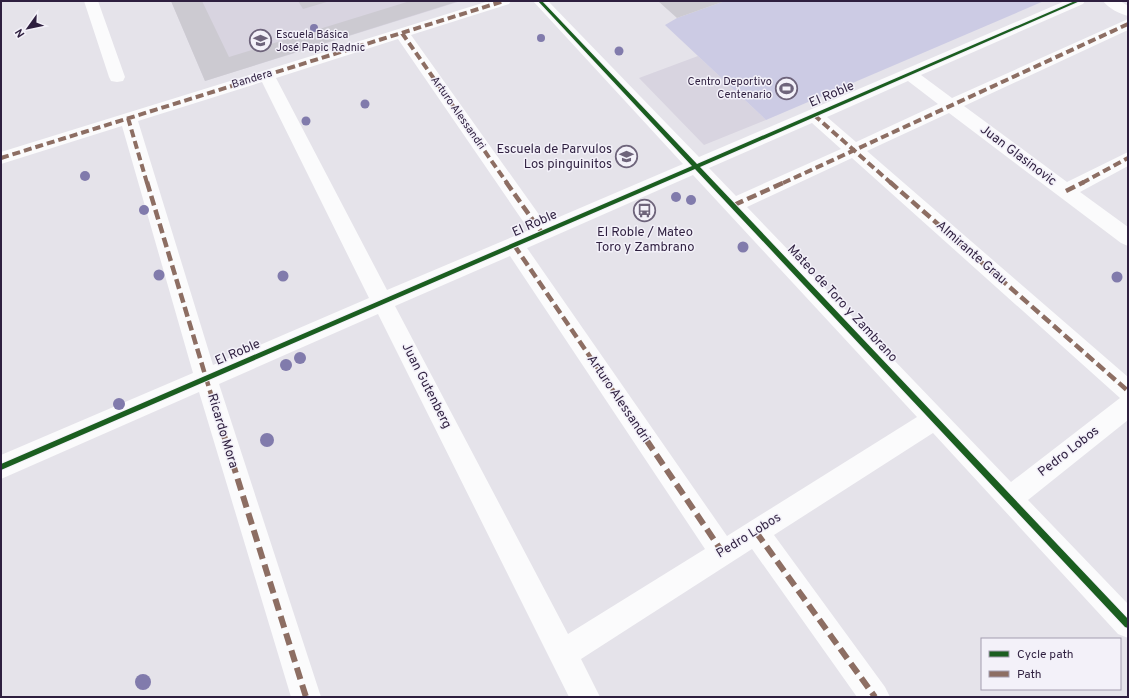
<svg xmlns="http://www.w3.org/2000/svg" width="1129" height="698" viewBox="0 0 1129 698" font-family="Overpass,sans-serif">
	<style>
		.built { fill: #d8d4e0 }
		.green { fill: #cccbe4 }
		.building { fill: #cccad1 }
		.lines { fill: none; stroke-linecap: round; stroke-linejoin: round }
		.minor { fill: #fbfbfc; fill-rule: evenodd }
		.quiet-far2 { stroke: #8d6e63; stroke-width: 4; stroke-dasharray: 8 4; stroke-linecap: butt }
		.quiet-far1 { stroke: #8d6e63; stroke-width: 4.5; stroke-dasharray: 10 4.5; stroke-linecap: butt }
		.quiet { stroke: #8d6e63; stroke-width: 6; stroke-dasharray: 12 6; stroke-linecap: butt }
		.cycleway-casing { stroke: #f3f1f9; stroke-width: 2 }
		.cycleway { fill: #1b5e20; fill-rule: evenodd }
		.tree { fill: #817bac }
		.labels { text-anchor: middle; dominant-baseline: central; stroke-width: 3; stroke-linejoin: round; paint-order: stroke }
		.far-poi-label { font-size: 11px; fill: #2e1f3f; stroke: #f3f1f9; text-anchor: start }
		.far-street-label { font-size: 11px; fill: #2e1f3f; stroke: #f3f1f9 }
		.street-label { font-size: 13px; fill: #2e1f3f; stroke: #f3f1f9 }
		.poi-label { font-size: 13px; fill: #2e1f3f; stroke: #f3f1f9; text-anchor: end }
	</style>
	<rect width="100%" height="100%" fill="#e5e3ea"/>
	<!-- built -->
	<path class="built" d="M171 1H461L205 81Z
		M698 56 766 120 704 145 639 78Z"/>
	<!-- green -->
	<path class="green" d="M725 1H1044L766 120 665 25 677 18Z"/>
	<!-- building -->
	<path class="building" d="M171 1H202L229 57 410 1H459L205 81Z
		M298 1H330L303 9Z
		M658 1H725L677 18Z"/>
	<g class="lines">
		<!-- minor -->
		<path class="minor" d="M84 1H98L125 77 123 81 117 82 111 81 109 77Z
			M489 1H511L509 4 411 35 545 223 683 164 533 1H548L699 157 1065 1H1085L1083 4 921 75 952 98 1128 19V30L964 106 1067 182 1128 152V166L1080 192 1128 227V246L1121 243 949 113 867 151 1128 377V420L1028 500 1128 604V638L1118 634 933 433 774 535 885 687 890 697H857L752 549 581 659 600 697H569L378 314 219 384 321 697H291L199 392 1 479V455L193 373 122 126 1 164V152ZM398 39 529 230 387 290 276 78ZM908 81 938 104 856 142 827 117ZM262 82 369 298 213 365 138 121ZM812 123 841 149 736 196 709 168ZM852 158 1120 398 1011 482 747 207ZM693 175 917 417 727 536 527 248ZM510 256 705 549 568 634 395 306Z
			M1103 1H1120L1128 6V16C1120 14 1108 8 1103 1Z"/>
		<!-- quiet-far2 -->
		<path class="quiet-far2" d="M402 33 507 183
			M814 115 891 183
			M128 118 147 183
			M1 158 504 1
			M783 183 1128 24
			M1082 183 1128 158"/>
		<!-- quiet-far1 -->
		<path class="quiet-far1" d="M147 182 216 411
			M506 182 542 233
			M890 182 1128 391
			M1066 191 1084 182
			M734 205 785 182
			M514 245 627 411"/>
		<!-- quiet -->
		<path class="quiet" d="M216 410 306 697
			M626 410 723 553
			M756 532 875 697"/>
		<defs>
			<path id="cycleway" d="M538 1H542L697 164 1075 1H1080L700 167 1128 619V628L1125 627 695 169 1 470V464L692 166Z"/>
		</defs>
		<!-- cycleway casing -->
		<use href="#cycleway" class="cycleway-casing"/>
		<!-- cycleway -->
		<use href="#cycleway" class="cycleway"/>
	</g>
	<!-- trees -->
	<g class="tree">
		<circle cx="314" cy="28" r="4"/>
		<circle cx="541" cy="38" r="4"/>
		<circle cx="619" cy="51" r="4.5"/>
		<circle cx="365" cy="104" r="4.5"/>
		<circle cx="306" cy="121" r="4.5"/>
		<circle cx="85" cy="176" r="5"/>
		<circle cx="676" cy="197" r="5"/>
		<circle cx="691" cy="200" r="5"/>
		<circle cx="144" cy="210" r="5"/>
		<circle cx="743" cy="247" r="5.5"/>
		<circle cx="159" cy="275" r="5.5"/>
		<circle cx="283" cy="276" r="5.5"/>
		<circle cx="1117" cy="277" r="5.5"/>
		<circle cx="300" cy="358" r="6"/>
		<circle cx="286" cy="365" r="6"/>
		<circle cx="119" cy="404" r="6"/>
		<circle cx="267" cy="440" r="7"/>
		<circle cx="143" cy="682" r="8"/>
	</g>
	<!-- icons -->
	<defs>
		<symbol id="school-ring" viewBox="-11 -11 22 22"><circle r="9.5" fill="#f3f1f9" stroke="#6e647b" stroke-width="1.5"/><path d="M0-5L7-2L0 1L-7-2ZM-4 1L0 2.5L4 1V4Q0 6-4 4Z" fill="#6e647b"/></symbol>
		<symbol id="stadium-ring" viewBox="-11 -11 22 22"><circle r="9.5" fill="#f3f1f9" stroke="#6e647b" stroke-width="1.5"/><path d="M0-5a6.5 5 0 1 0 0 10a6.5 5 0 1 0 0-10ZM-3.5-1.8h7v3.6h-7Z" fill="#6e647b"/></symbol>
		<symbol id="bus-ring" viewBox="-11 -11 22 22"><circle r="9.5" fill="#f3f1f9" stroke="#6e647b" stroke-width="1.5"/><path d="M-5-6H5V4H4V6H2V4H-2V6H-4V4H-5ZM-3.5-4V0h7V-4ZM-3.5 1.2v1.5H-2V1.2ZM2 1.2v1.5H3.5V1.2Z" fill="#6e647b"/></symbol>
	</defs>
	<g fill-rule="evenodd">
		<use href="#school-ring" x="248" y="28" width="25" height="25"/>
		<use href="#stadium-ring" x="774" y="76" width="25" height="25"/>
		<use href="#school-ring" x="614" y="144" width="25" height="25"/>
		<use href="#bus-ring" x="632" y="198" width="25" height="25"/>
	</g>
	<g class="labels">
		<!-- far-poi labels -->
		<g class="far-poi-label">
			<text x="276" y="35">Escuela Básica<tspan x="276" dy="13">José Papic Radnic</tspan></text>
			<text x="772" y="82" text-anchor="end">Centro Deportivo<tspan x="772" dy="13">Centenario</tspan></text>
		</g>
		<!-- far-street labels -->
		<g class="far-street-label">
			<text transform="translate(252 79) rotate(-17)">Bandera</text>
			<text transform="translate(458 113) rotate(55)">Arturo Alessandri</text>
		</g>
		<!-- street labels -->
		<g class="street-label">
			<text transform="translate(832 95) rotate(-23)">El Roble</text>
			<text transform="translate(1018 156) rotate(37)">Juan Glasinovic</text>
			<text transform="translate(535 224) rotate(-24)">El Roble</text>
			<text transform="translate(971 253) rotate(41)">Almirante Grau</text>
			<text transform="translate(842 304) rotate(47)">Mateo de Toro y Zambrano</text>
			<text transform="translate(238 353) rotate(-23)">El Roble</text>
			<text transform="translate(426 386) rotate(63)">Juan Gutenberg</text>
			<text transform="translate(618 399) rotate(56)">Arturo Alessandri</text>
			<text transform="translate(222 431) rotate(73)">Ricardo Mora</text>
			<text transform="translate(1069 452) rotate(-38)">Pedro Lobos</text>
			<text transform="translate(749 536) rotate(-32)">Pedro Lobos</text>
		</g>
		<!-- poi labels -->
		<g class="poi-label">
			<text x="612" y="150">Escuela de Parvulos<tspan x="612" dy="15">Los pinguinitos</tspan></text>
			<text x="645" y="233" text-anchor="middle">El Roble / Mateo<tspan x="645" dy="15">Toro y Zambrano</tspan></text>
		</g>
	</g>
	<!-- border -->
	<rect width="1129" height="698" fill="none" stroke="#2e1f3f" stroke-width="4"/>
	<!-- legend -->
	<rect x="981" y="638" width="140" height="52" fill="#f3f1f9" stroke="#a49daf"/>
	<rect x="989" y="651" width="20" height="6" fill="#1b5e20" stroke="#a49daf"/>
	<text x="1017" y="658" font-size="12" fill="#2e1f3f">Cycle path</text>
	<rect x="989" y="671" width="20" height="6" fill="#8d6e63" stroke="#a49daf"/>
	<text x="1017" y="678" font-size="12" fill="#2e1f3f">Path</text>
	<!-- north arrow -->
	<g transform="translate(28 28) rotate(237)" stroke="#f3f1f9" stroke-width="3" paint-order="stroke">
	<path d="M0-3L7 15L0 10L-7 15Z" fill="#2e1f3f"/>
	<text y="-6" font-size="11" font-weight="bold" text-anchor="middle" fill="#2e1f3f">N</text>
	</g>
</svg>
